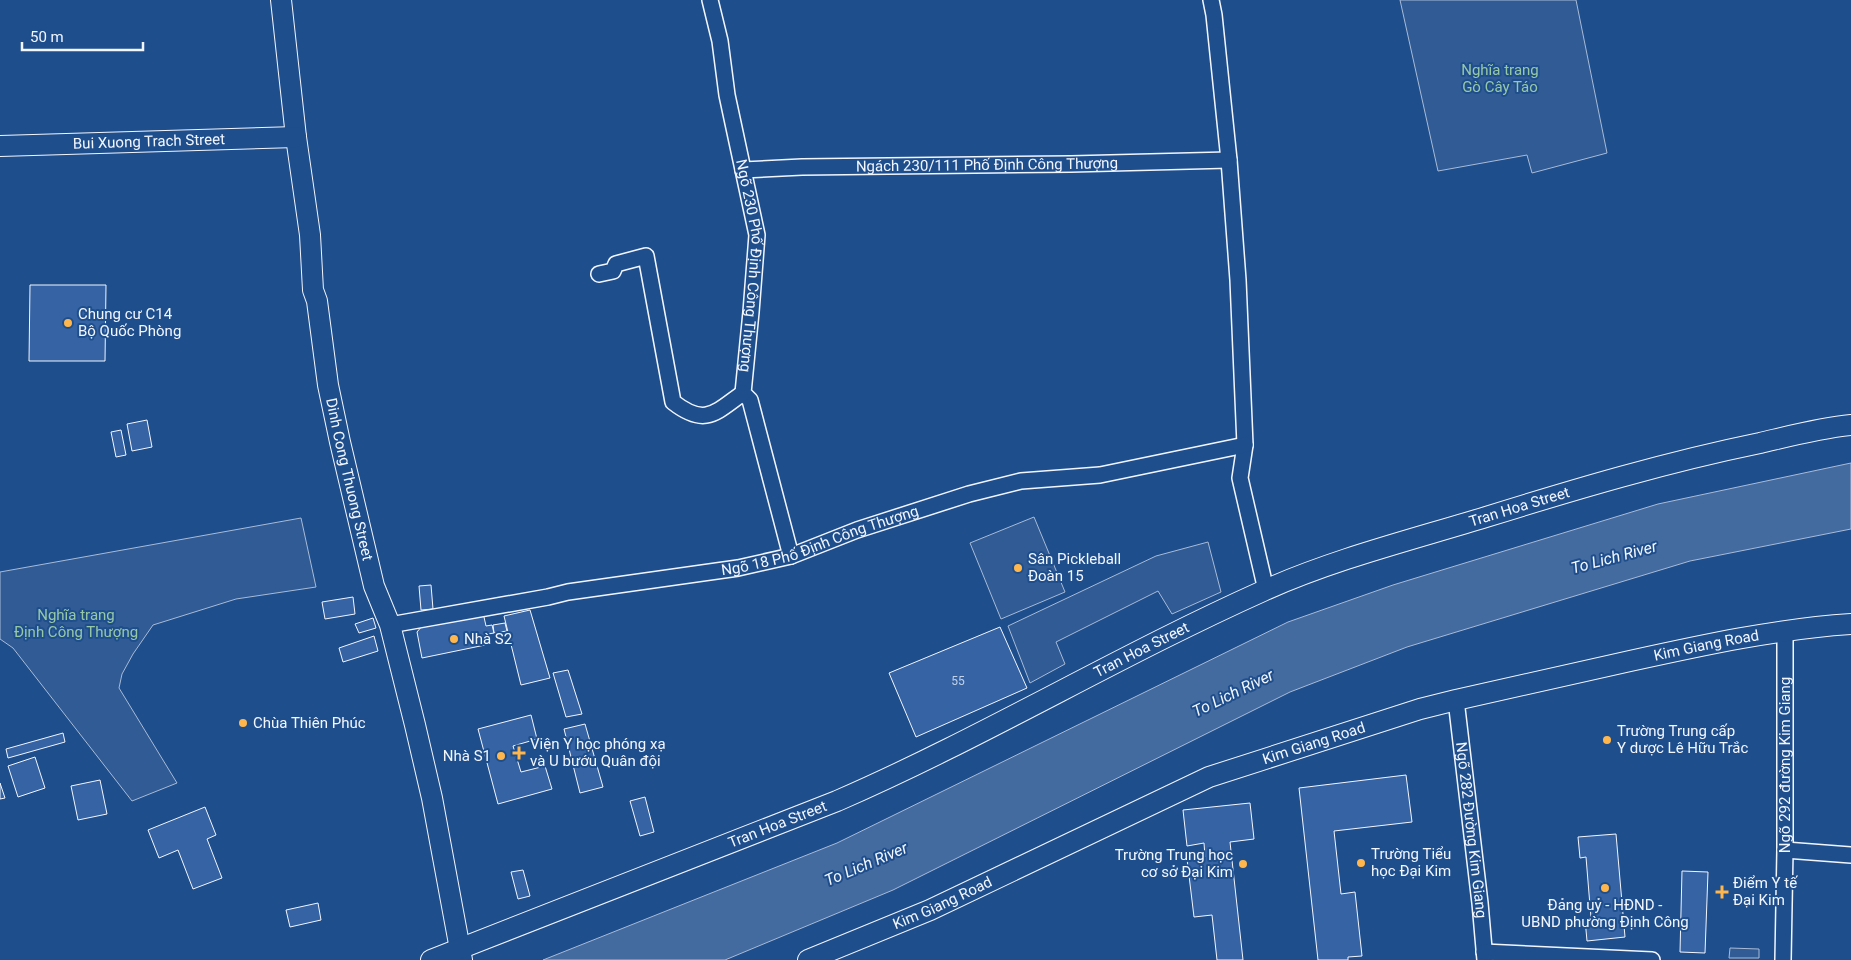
<svg xmlns="http://www.w3.org/2000/svg" width="1851" height="960" viewBox="0 0 1851 960" font-family="Roboto,sans-serif">
	<style>
		.built { fill: #305b95; stroke: #a8bbd7 }
		.water { fill: #446ba0; stroke: #a8bbd7 }
		.building { fill: #3563a3; stroke: #f2f6ff }
		.lines { fill: none; stroke-linecap: round; stroke-linejoin: round }
		.street-casing { stroke: #f2f6ff; stroke-width: 18 }
		.secondary-casing { stroke: #f2f6ff; stroke-width: 22 }
		.street { stroke: #1f4e8c; stroke-width: 15 }
		.secondary { stroke: #1f4e8c; stroke-width: 20 }
		.poi-dot { fill: #ffb74d; stroke: #1f4e8c; stroke-width: 2 }
		.labels { text-anchor: middle; dominant-baseline: central; stroke-width: 4; stroke-linejoin: round; paint-order: stroke }
		.number-label { font-size: 12px; fill: #c3d1e8 }
		.park-label { font-size: 15px; fill: #97c8a6; stroke: #1f4e8c }
		.street-label { font-size: 15px; fill: #f2f6ff; stroke: #1f4e8c }
		.poi-label { font-size: 15px; fill: #f2f6ff; stroke: #1f4e8c; text-anchor: start }
		.water-label { font-size: 16px; font-style: italic; fill: #f2f6ff; stroke: #1f4e8c }
	</style>
	<rect width="100%" height="100%" fill="#1f4e8c"/>
	<!-- built -->
	<path class="built" d="M1400 0H1576L1607 153 1532 173 1527 155 1438 171Z
		M1034 517 1065 592 1001 619 970 543Z
		M301 518 316 587 236 599 153 625 133 654 122 674 119 688 177 783 132 801 13 648 0 639V572Z
		M1208 542 1221 592 1172 614 1158 591 1056 642 1065 664 1030 683 1008 626 1156 556Z
		M1730 948 1759 949V958H1729Z"/>
	<!-- water -->
	<path class="water" d="M1851 463V529L1690 561 1407 647 1290 692 893 890 725 960H543L837 843 1288 622 1393 585 1658 504Z"/>
	<!-- building -->
	<path class="building" d="M30 285H106L105 361H29Z
		M147 420 152 447 132 451 127 424Z
		M121 430 126 455 116 457 111 432Z
		M431 585 433 609 421 610 419 586Z
		M353 597 355 614 325 619 322 602Z
		M530 610 550 678 521 685 504 616Z
		M482 615 484 617 486 626 492 625 494 633 488 634 490 644 422 658 417 632 422 626Z
		M373 618 376 628 359 633 355 624Z
		M505 623 507 631 494 633 493 625Z
		M1000 627 1027 688 916 737 889 673Z
		M374 636 378 651 343 662 339 648Z
		M568 670 582 714 566 717 553 673Z
		M531 715 537 739 513 746 521 772 545 766 552 789 498 804 478 729Z
		M585 724 603 787 580 793 564 729Z
		M63 733 65 742 8 758 6 749Z
		M35 757 45 788 18 797 8 766Z
		M1406 775 1412 822 1334 831 1341 894 1355 892 1362 956 1348 957V960H1318L1299 788Z
		M100 780 107 814 78 820 71 786Z
		M0 783 5 798 0 799Z
		M645 797 654 832 640 836 630 801Z
		M1250 803 1254 839 1230 842 1243 960H1217L1212 915 1194 917 1187 859 1205 857 1204 843 1187 846 1183 810Z
		M205 807 216 835 207 839 222 878 193 889 178 850 159 858 148 830Z
		M1616 834 1625 937 1587 941 1585 919 1591 918 1586 857 1580 858 1578 837Z
		M523 870 530 896 518 899 511 872Z
		M1682 871 1708 872 1705 953 1680 952Z
		M318 903 321 920 290 927 286 910Z"/>
	<g class="lines">
		<defs>
			<g id="street">
				<path id="s1" d="M710 0 720 41 727 95 757 235 751 312 743 393 750 400 791 556"/>
				<path d="M1211 0 1214 15 1229 160 1238 280 1245 445 1240 478 1266 590"/>
				<path id="s2" d="M743 170 802 167 1071 164 1229 160"/>
				<path d="M599 274 613 271 616 264 646 256 673 402C705 427 715 413 743 393"/>
				<path id="s3" d="M390 625 548 597 568 592 738 568 791 556 857 530 969 494 1021 481 1100 475 1245 445"/>
				<path id="s4" d="M1456 700 1480 903 1485 960"/>
				<path d="M1785 850 1851 855"/>
				<path d="M1484 952 1652 960"/>
				<path id="s5" d="M1783 960 1785 850V631"/>
			</g>
			<g id="secondary">
				<path id="s6" d="M281 0 296 137 310 235 313 290 317 301 328 385 340 442 374 586 390 625 415 725 432 798 462 960"/>
				<path id="s7" d="M0 146 296 137"/>
				<path id="s8" d="M431 960 837 801C982 738 1118 656 1263 591 1334 559 1411 540 1486 517 1576 489 1667 462 1760 443 1790 436 1820 428 1851 425"/>
				<path id="s9" d="M808 960 930 910 1209 777 1420 709 1456 700C1514 687 1572 674 1630 661 1703 645 1776 629 1851 624"/>
			</g>
		</defs>
		<!-- street casing -->
		<use href="#street" class="street-casing"/>
		<!-- secondary casing -->
		<use href="#secondary" class="secondary-casing"/>
		<!-- street -->
		<use href="#street" class="street"/>
		<!-- secondary -->
		<use href="#secondary" class="secondary"/>
	</g>
	<!-- markers -->
	<g class="poi-dot">
		<circle cx="68" cy="323" r="5"/>
		<circle cx="1018" cy="568" r="5"/>
		<circle cx="454" cy="639" r="5"/>
		<circle cx="243" cy="723" r="5"/>
		<circle cx="1607" cy="740" r="5"/>
		<path d="M516.5 745.5h5v5h5v5h-5v5h-5v-5h-5v-5h5z"/>
		<circle cx="501" cy="756" r="5"/>
		<circle cx="1361" cy="863" r="5"/>
		<circle cx="1243" cy="864" r="5"/>
		<circle cx="1605" cy="888" r="5"/>
		<path d="M1719.5 884.5h5v5h5v5h-5v5h-5v-5h-5v-5h5z"/>
	</g>
	<g class="labels">
		<!-- number labels -->
		<g class="number-label">
			<text x="958" y="681">55</text>
		</g>
		<!-- park labels -->
		<g class="park-label">
			<text x="1500" y="70">Nghĩa trang<tspan x="1500" dy="17">Gò Cây Táo</tspan></text>
			<text x="76" y="615">Nghĩa trang<tspan x="76" dy="17">Định Công Thượng</tspan></text>
		</g>
		<!-- street labels -->
		<g class="street-label">
			<text stroke="none"><textPath href="#s7" startOffset="149">Bui Xuong Trach Street</textPath></text>
			<text stroke="none"><textPath href="#s2" startOffset="244">Ngách 230/111 Phố Định Công Thượng</textPath></text>
			<text stroke="none"><textPath href="#s1" startOffset="270">Ngõ 230 Phố Định Công Thượng</textPath></text>
			<text stroke="none"><textPath href="#s6" startOffset="485">Dinh Cong Thuong Street</textPath></text>
			<text stroke="none"><textPath href="#s8" startOffset="1181">Tran Hoa Street</textPath></text>
			<text stroke="none"><textPath href="#s3" startOffset="439">Ngõ 18 Phố Định Công Thượng</textPath></text>
			<text stroke="none"><textPath href="#s9" startOffset="956">Kim Giang Road</textPath></text>
			<text stroke="none"><textPath href="#s8" startOffset="776">Tran Hoa Street</textPath></text>
			<text stroke="none"><textPath href="#s9" startOffset="551">Kim Giang Road</textPath></text>
			<text stroke="none"><textPath href="#s5" startOffset="195">Ngõ 292 đường Kim Giang</textPath></text>
			<text stroke="none"><textPath href="#s8" startOffset="372">Tran Hoa Street</textPath></text>
			<text stroke="none"><textPath href="#s4" startOffset="131">Ngõ 282 Đường Kim Giang</textPath></text>
			<text stroke="none"><textPath href="#s9" startOffset="146">Kim Giang Road</textPath></text>
		</g>
		<!-- poi labels -->
		<g class="poi-label">
			<text x="78" y="314">Chung cư C14<tspan x="78" dy="17">Bộ Quốc Phòng</tspan></text>
			<text x="1028" y="559">Sân Pickleball<tspan x="1028" dy="17">Đoàn 15</tspan></text>
			<text x="464" y="639">Nhà S2</text>
			<text x="253" y="723">Chùa Thiên Phúc</text>
			<text x="1617" y="731">Trường Trung cấp<tspan x="1617" dy="17">Y dược Lê Hữu Trắc</tspan></text>
			<text x="530" y="744">Viện Y học phóng xạ<tspan x="530" dy="17">và U bướu Quân đội</tspan></text>
			<text x="491" y="756" text-anchor="end">Nhà S1</text>
			<text x="1371" y="854">Trường Tiểu<tspan x="1371" dy="17">học Đại Kim</tspan></text>
			<text x="1233" y="855" text-anchor="end">Trường Trung học<tspan x="1233" dy="17">cơ sở Đại Kim</tspan></text>
			<text x="1733" y="883">Điểm Y tế<tspan x="1733" dy="17">Đại Kim</tspan></text>
			<text x="1605" y="905" text-anchor="middle">Đảng uỷ - HĐND -<tspan x="1605" dy="17">UBND phường Định Công</tspan></text>
		</g>
		<!-- water labels -->
		<g class="water-label">
			<text transform="translate(1614 557) rotate(-15)">To Lich River</text>
			<text transform="translate(1233 693) rotate(-26)">To Lich River</text>
			<text transform="translate(866 864) rotate(-23)">To Lich River</text>
		</g>
	</g>
	<!-- scale -->
	<path d="M22 42v8h121v-8" fill="none" stroke="#f2f6ff" stroke-width="2.5"/>
	<text x="30" y="42" font-size="15" fill="#f2f6ff" stroke="#1f4e8c" stroke-width="4" paint-order="stroke">50 m</text>
</svg>
